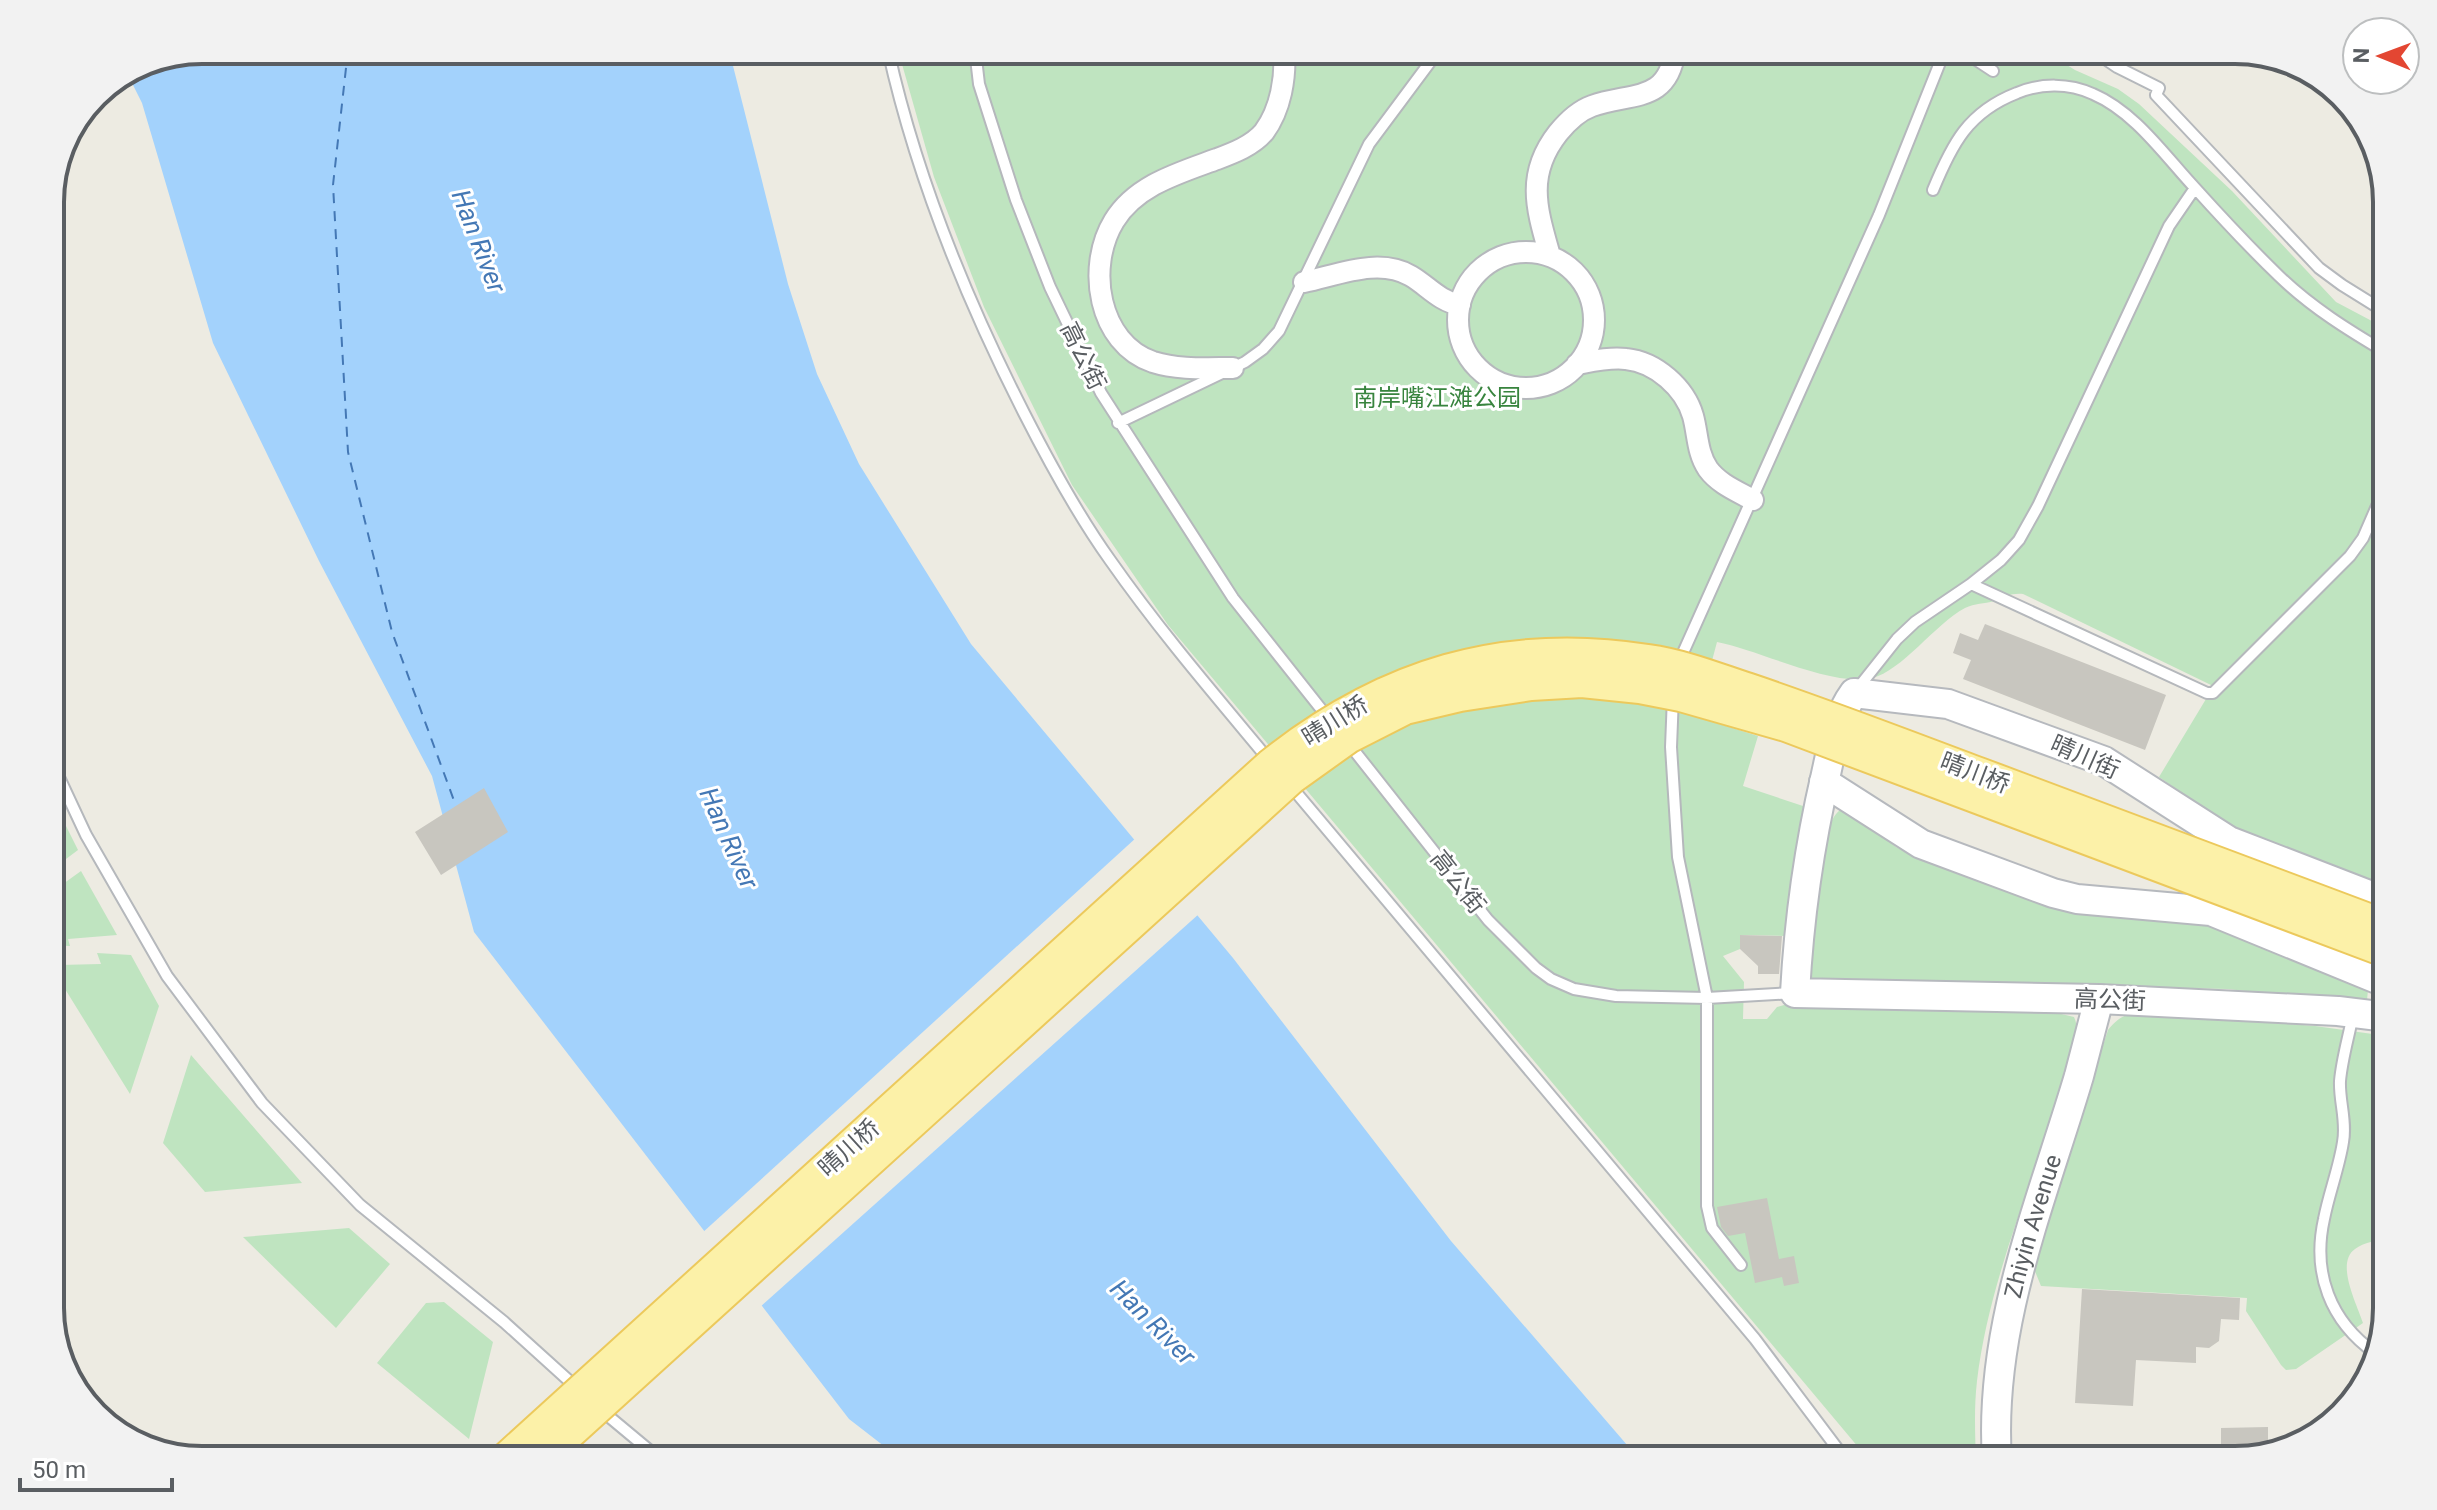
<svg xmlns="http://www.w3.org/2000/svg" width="2437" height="1510" viewBox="0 0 2437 1510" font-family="Roboto,'Noto Sans SC',sans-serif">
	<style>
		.green { fill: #bfe4c0 }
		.water { fill: #a3d2fc }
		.pier { fill: #edebe2 }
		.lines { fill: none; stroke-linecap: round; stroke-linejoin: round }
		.ferry { stroke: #4478b5; stroke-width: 2; stroke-dasharray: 10 8; stroke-linecap: butt }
		.building { fill: #c8c6bf }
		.lane-casing { stroke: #b5b8bc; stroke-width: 14 }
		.street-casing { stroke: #b5b8bc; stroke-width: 24 }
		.secondary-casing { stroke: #b6b9be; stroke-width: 32 }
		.lane { stroke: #fff; stroke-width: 10 }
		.street { stroke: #fff; stroke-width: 20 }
		.secondary { stroke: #fff; stroke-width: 28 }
		.primary-bridge-casing { stroke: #ecc95c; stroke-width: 36; stroke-linecap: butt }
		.primary-bridge { stroke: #fcf1a8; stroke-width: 32 }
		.labels { text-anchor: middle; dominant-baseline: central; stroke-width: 6; stroke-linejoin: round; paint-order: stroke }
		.street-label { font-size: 24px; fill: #5a5e62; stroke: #fff }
		.park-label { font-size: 24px; fill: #38843e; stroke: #fff }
		.water-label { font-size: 26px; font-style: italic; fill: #4478b5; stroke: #fff }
		.rim { fill: none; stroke: #5a5e62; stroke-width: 4 }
	</style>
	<rect width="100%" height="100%" fill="#edebe2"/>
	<!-- green -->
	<path class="green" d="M898 50H2043L2075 70 2118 89 2139 104 2232 191 2336 302 2387 329V888L2237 831 2159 777 2206 699 2211 685 2023 594C2010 593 2006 597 1994 601 1984 604 1975 603 1965 608 1935 624 1902 671 1872 678 1832 687 1759 650 1717 642L1697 717 1758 736 1743 786 1806 807 1786 936 1740 935V949L1723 956 1744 982 1743 1019H1767L1777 1007 1798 1001 2053 1012 2074 1017C2085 1038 2062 1089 2054 1111 2026 1199 1988 1288 1977 1381 1974 1407 1975 1433 1976 1460H1869L1168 625 1072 485 984 307 934 177Z
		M50 794 78 850 50 871Z
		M1840 810 1849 811 1896 847 1920 860 1978 880 2210 923 2368 990 2367 1000 2360 1003 2227 989 1812 979C1811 946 1814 830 1840 810Z
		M81 871 117 935 68 939 70 946 50 945V908L62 902 56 889Z
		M97 953 131 955 159 1006 130 1094 57 976 59 965 101 964Z
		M2138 1013 2315 1026 2387 1036V1238C2377 1241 2364 1242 2355 1249 2335 1263 2357 1304 2363 1323L2296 1369 2286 1370 2281 1365 2246 1311 2247 1298 2041 1286 2032 1264 2108 1030C2117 1019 2124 1014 2138 1013Z
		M191 1055 302 1183 205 1192 163 1143Z
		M349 1228 390 1264 336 1328 243 1237Z
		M444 1302 493 1342 469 1439 377 1363 426 1303Z"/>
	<!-- water -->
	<path class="water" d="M202 50H729L788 284 817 374 859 464 971 644 1233 958 1451 1241 1640 1460H902L849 1419 474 932 432 776 319 561 213 343 142 103 127 73 144 61Z"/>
	<!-- pier -->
	<path class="pier" d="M1137 837 1200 913 759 1308 701 1234Z"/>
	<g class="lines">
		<!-- ferry -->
		<path class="ferry" d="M348 50 333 185 348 452 392 632 456 806"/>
	</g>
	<!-- building -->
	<path class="building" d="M1985 624 2166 695 2145 750 1963 679 1971 660 1953 653 1960 633 1978 640Z
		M484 788 508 832 441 875 415 832Z
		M1740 935 1782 936 1779 974H1758V966L1740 949Z
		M1767 1198 1779 1259 1794 1256 1799 1283 1784 1286 1782 1277 1755 1283 1745 1233 1728 1236 1721 1227 1717 1207Z
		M2082 1289 2240 1298 2239 1320 2221 1319 2219 1341 2209 1348 2196 1347V1363L2136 1360 2133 1406 2075 1403Z
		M2268 1427V1451L2235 1460H2221V1428Z"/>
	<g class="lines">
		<defs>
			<path id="lane" d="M888 50C916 176 966 299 1024 413 1050 464 1077 514 1110 560 1159 630 1214 694 1269 760
				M975 50 979 84 1016 200 1050 287 1101 393 1233 598 1329 719
				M1961 50 1993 71
				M2092 50 2117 67 2159 88 2156 95 2319 268 2342 285 2387 313
				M1933 190C1952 144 1968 112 2017 93 2041 83 2069 83 2093 94 2135 112 2165 156 2195 188 2222 218 2250 248 2279 276 2311 307 2348 330 2387 353
				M1118 423 1245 362 1263 349 1279 331 1369 144 1439 50
				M1971 584 2001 560 2019 540 2038 506 2169 226 2195 188
				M1678 664 1879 215 1945 50
				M1858 688 1897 639 1915 622 1971 584 2207 693H2213L2350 556 2363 538 2387 483
				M1673 696 1671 747 1678 857 1707 998V1206L1712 1228 1741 1265
				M1349 744 1488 920 1536 968 1551 979 1574 989 1616 996 1707 998 1793 993
				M50 758 86 835 167 976 262 1103 360 1205 504 1322 577 1388
				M1289 784 1755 1339 1846 1460
				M2353 1014C2349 1036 2342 1058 2340 1081 2339 1101 2347 1121 2343 1142 2339 1168 2329 1193 2324 1219 2312 1273 2330 1321 2375 1353
				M601 1410 661 1460"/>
			<path id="street" d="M1458 320a68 68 0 1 1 136 0a68 68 0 1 1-136 0Z
				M1550 256C1537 210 1525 175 1558 133 1567 122 1578 111 1592 106 1631 92 1668 104 1675 50
				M1304 282C1338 275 1379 257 1411 276 1428 286 1439 301 1460 305
				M1577 364C1593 361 1610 357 1626 359 1656 362 1685 388 1693 416 1698 434 1697 453 1708 469 1719 484 1737 491 1753 500
				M1233 368C1207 368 1178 370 1153 362 1098 343 1086 267 1114 221 1136 185 1179 173 1217 159 1233 153 1252 146 1264 132 1281 109 1286 77 1284 50"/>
			<g id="secondary">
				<path d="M1824 782 1921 844 2053 893 2077 899 2211 911 2387 983"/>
				<path d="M2387 902 2229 841 2104 761 1948 704 1854 693C1837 716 1832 747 1826 774 1809 847 1799 918 1795 993L2099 999 2338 1011 2387 1017"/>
				<path id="s1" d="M1997 1460C1988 1326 2042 1201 2079 1076 2086 1050 2092 1025 2099 999"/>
			</g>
		</defs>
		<!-- lane casing -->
		<use href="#lane" class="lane-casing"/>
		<!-- street casing -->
		<use href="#street" class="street-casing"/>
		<!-- secondary casing -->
		<use href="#secondary" class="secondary-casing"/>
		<!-- lane -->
		<use href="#lane" class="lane"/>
		<!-- street -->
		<use href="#street" class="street"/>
		<!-- secondary -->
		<use href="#secondary" class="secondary"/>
		<defs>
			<path id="primary-bridge" d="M505 1460 1271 765C1384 675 1504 638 1648 661 1684 666 1718 680 1752 691 1829 717 1904 746 1979 774 2115 826 2251 877 2387 927
				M539 1460 1292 777 1348 737 1405 708 1460 695 1531 684 1582 681 1640 687 1681 695 1786 725 2387 951"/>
		</defs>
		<!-- primary-bridge casing -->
		<use href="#primary-bridge" class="primary-bridge-casing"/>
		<!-- primary-bridge -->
		<use href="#primary-bridge" class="primary-bridge"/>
	</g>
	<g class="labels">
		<!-- street labels -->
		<g class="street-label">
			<text transform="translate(1083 356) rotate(64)">高公街</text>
			<text transform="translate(1335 721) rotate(-32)">晴川桥</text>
			<text transform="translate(2085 757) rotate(24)">晴川街</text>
			<text transform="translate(1975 773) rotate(21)">晴川桥</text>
			<text transform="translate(1458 882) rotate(52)">高公街</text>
			<text transform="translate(2110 1000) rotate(2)">高公街</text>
			<text transform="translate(849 1148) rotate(-42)">晴川桥</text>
			<text stroke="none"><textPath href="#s1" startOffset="238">Zhiyin Avenue</textPath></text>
		</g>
		<!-- park labels -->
		<g class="park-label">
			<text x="1437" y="398">南岸嘴江滩公园</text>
		</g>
		<!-- water labels -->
		<g class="water-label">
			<text transform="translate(479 241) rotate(69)">Han River</text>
			<text transform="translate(729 838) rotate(66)">Han River</text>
			<text transform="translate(1153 1322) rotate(45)">Han River</text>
		</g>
	</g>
	<!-- crop -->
	<path d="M0 0H2437V1510H0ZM202 64H2235A138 138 0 0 1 2373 202V1308A138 138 0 0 1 2235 1446H202A138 138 0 0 1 64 1308V202A138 138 0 0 1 202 64Z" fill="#f2f2f2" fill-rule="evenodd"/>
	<path class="rim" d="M202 64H2235A138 138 0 0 1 2373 202V1308A138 138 0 0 1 2235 1446H202A138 138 0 0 1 64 1308V202A138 138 0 0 1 202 64Z"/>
	<!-- north arrow -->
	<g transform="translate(2381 56) rotate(271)"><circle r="38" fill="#ffffff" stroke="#bdbfc0" stroke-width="2"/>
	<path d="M0-6L14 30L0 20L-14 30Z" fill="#e34632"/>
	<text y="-12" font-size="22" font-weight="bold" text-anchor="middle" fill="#5a5e62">N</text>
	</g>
	<!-- scale -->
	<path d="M20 1478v12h152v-12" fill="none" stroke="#5a5e62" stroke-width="4"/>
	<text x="32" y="1478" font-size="24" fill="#5a5e62" stroke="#ffffff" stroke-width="6" paint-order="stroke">50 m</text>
</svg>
